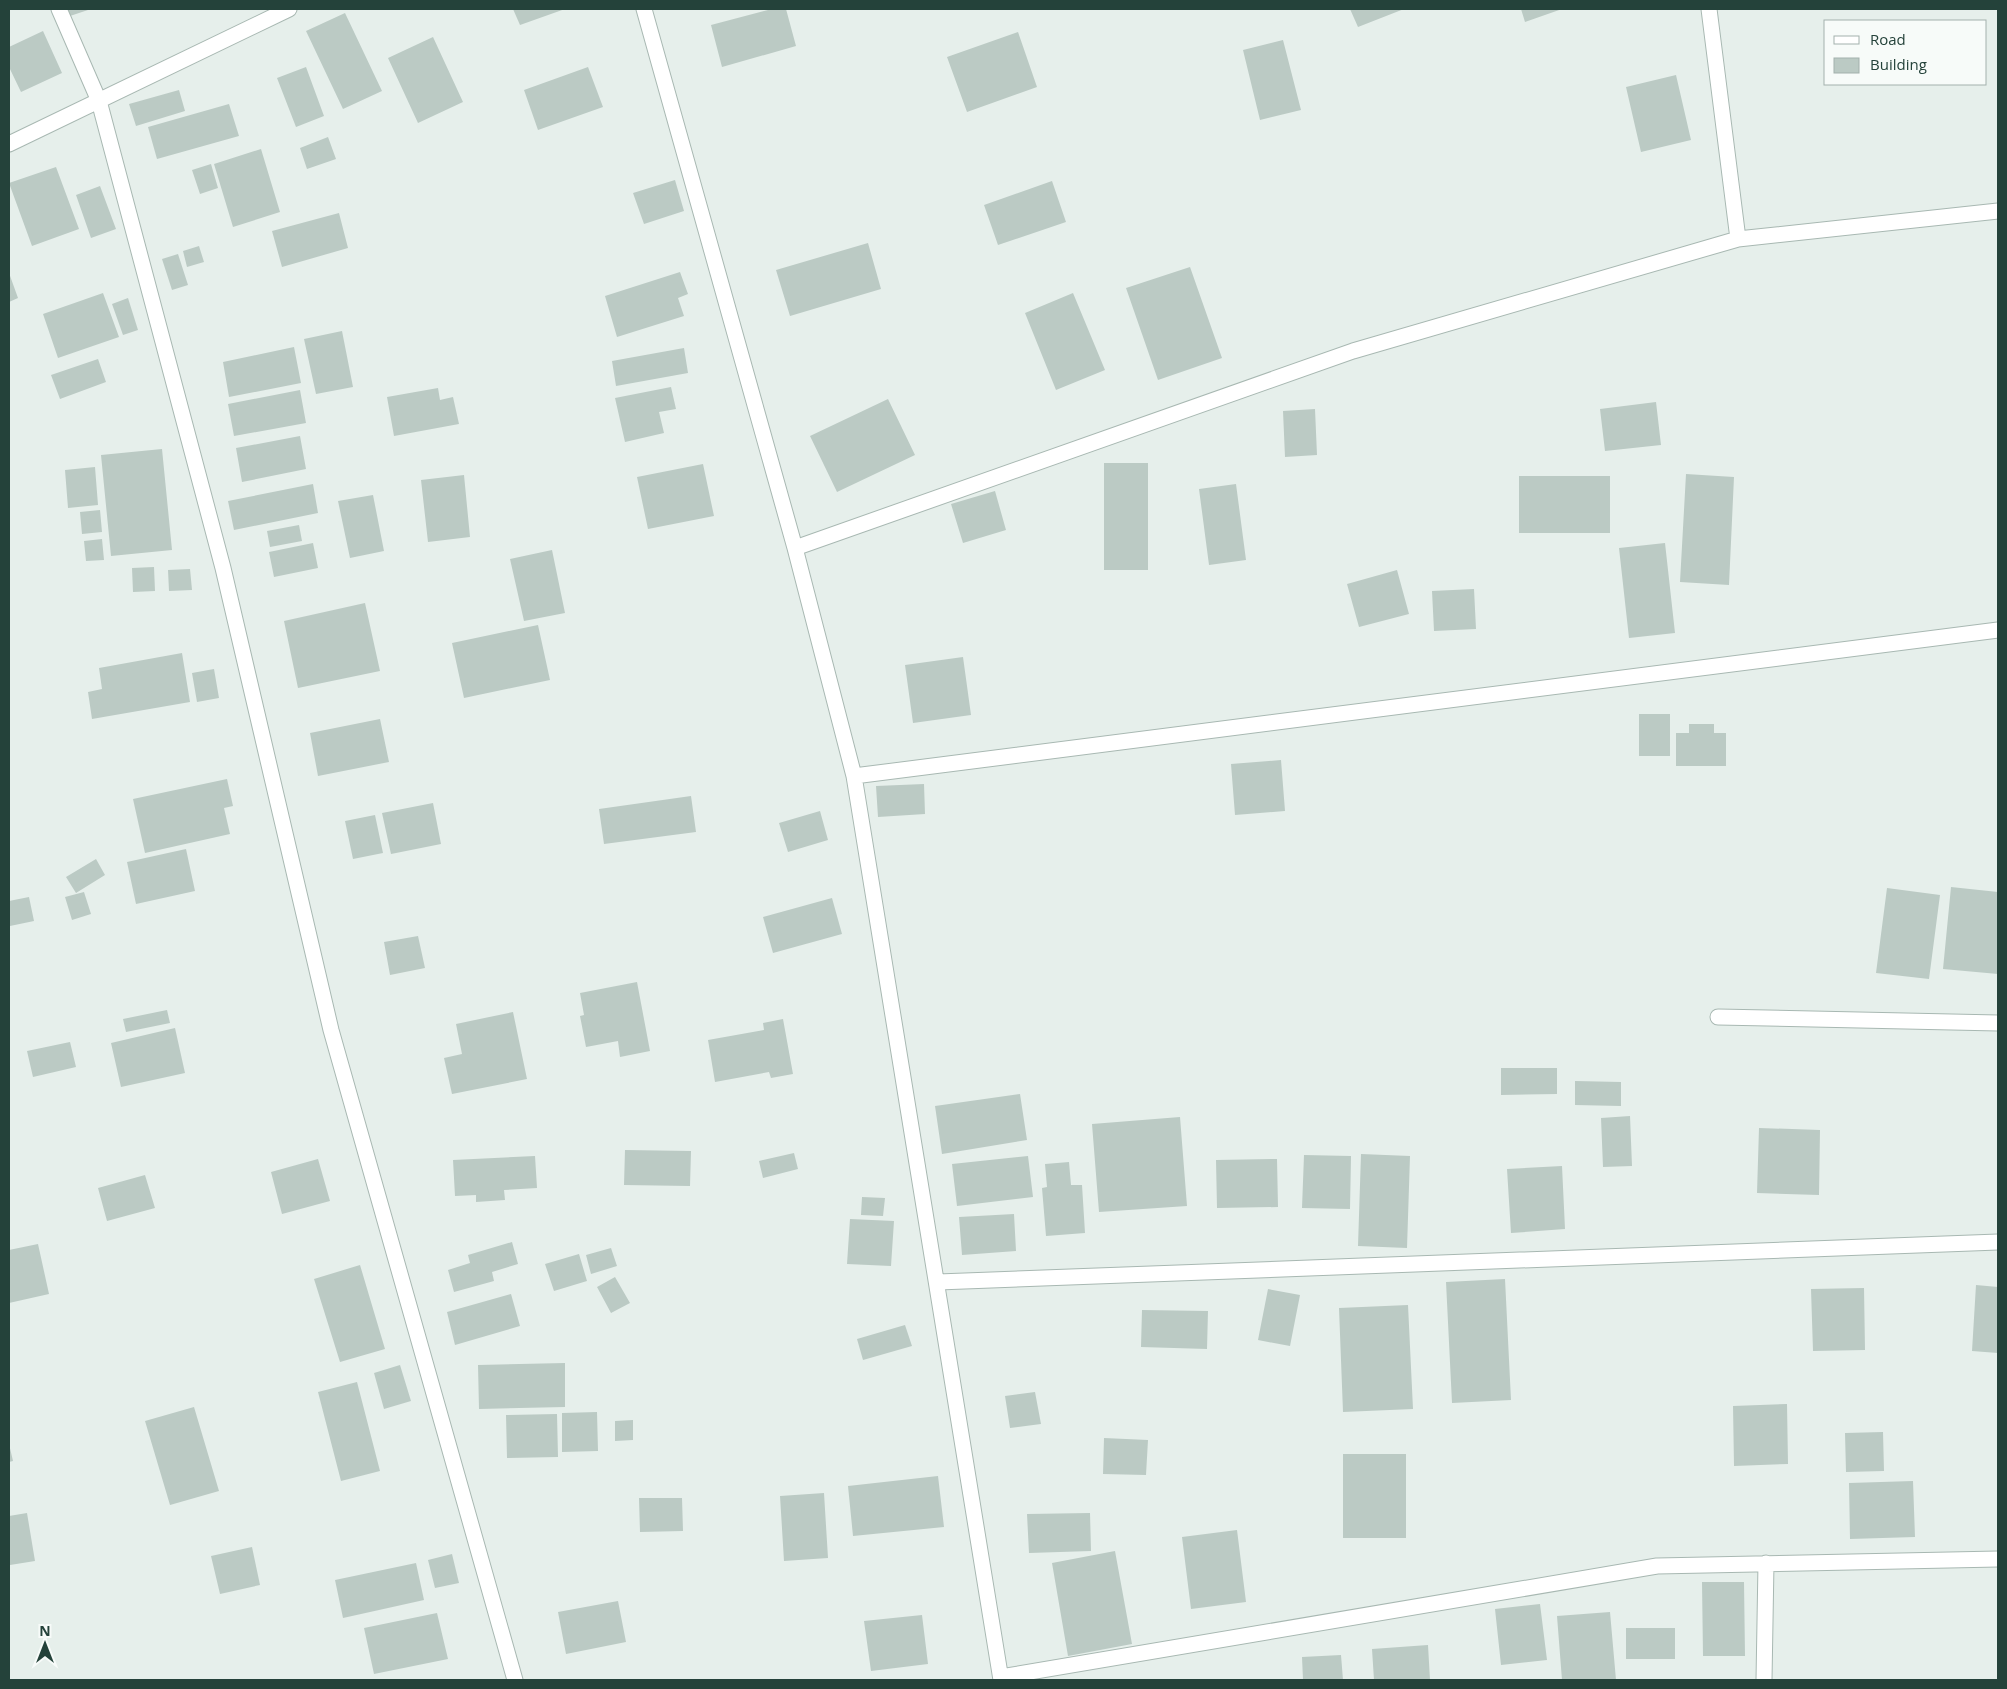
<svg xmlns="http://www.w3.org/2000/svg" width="2007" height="1689" viewBox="0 0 2007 1689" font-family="'Open Sans',sans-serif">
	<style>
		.building { fill: #bbcac4 }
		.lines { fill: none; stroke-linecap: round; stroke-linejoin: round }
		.service-casing { stroke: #a8b8b2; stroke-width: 17 }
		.minor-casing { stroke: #a8b8b2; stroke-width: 17 }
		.service { stroke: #fff; stroke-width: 15 }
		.minor { stroke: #fff; stroke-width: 15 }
	</style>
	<rect width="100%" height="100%" fill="#e6efeb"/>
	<!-- building -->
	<path class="building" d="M65 9H91L67 17Z
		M513 9H565L520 25Z
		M772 9H786L796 46 722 67 711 25Z
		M1350 9H1404L1358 27Z
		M1521 9H1562L1525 22Z
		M345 13 382 91 343 109 306 31Z
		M43 31 62 73 21 92 9 67V47Z
		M1018 32 1037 87 967 112 947 57Z
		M433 37 463 102 418 123 388 58Z
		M1283 40 1301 110 1260 120 1243 50Z
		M306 67 324 116 296 127 277 78Z
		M588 67 603 107 538 130 524 90Z
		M1676 75 1691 140 1641 152 1626 87Z
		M179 90 185 111 136 126 129 104Z
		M229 104 239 136 157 159 148 127Z
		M328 137 336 159 307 169 300 148Z
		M261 149 280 212 233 227 214 164Z
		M211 164 218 188 200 194 192 170Z
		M56 167 79 229 32 246 9 183Z
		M675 180 684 211 644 224 633 193Z
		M1052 181 1066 222 998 245 984 205Z
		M100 186 116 229 91 238 76 195Z
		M339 213 348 248 282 267 272 231Z
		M868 243 881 289 790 316 776 270Z
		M199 246 204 262 187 267 183 251Z
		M178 254 188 285 172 290 162 259Z
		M1190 267 1222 358 1158 380 1126 288Z
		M680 272 688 294 678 298 684 316 617 337 605 296Z
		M9 273 18 298 9 302Z
		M103 293 119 337 58 358 43 314Z
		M1073 293 1105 370 1056 390 1025 313Z
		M128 298 138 330 123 335 112 304Z
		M342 331 353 387 316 394 304 339Z
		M294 347 301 383 229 397 223 362Z
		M684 348 688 373 616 386 612 361Z
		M98 359 106 382 60 399 51 375Z
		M671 387 676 409 659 412 664 433 625 442 615 398Z
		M438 388 440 400 453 397 459 424 394 436 387 397Z
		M300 390 306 423 234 436 228 404Z
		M888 399 915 455 837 492 810 436Z
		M1656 402 1661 445 1605 451 1600 409Z
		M1315 409 1317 455 1285 457 1283 411Z
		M300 436 306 469 242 482 236 448Z
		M162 449 172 550 111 556 101 455Z
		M1104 463H1148V570H1104Z
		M703 464 714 516 648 529 637 477Z
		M95 467 98 505 68 508 65 470Z
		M1686 474 1734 477 1729 585 1680 582Z
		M464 475 470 537 428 542 421 480Z
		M1519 476H1610V533H1519Z
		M313 484 318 513 234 530 228 501Z
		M1236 484 1246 560 1209 565 1199 489Z
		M995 491 1006 530 963 543 951 504Z
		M373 495 384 551 350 558 338 501Z
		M100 510 102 532 82 534 80 512Z
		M299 525 302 541 270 547 267 531Z
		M102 539 104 560 86 561 84 541Z
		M313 543 318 568 274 577 269 552Z
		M1665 543 1675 633 1629 638 1619 548Z
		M552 550 565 613 524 621 510 559Z
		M154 567 155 591 133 592 132 568Z
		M190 569 192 590 169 591 168 570Z
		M1397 570 1409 614 1359 627 1347 584Z
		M1474 589 1476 629 1434 631 1432 591Z
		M365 603 380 671 298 688 284 621Z
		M538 625 550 680 464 698 452 643Z
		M182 653 190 702 92 719 88 692 102 689 99 668Z
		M963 657 971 715 913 723 905 665Z
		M214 669 219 698 197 702 192 673Z
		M1639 714H1670V756H1639Z
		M380 719 389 762 318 776 310 733Z
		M1689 724H1714V733H1726V766H1676V733H1689Z
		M1281 760 1285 811 1235 815 1231 764Z
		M227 779 233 806 224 808 230 834 145 853 133 799Z
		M924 784 925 814 878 817 876 786Z
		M691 796 696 832 604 844 599 809Z
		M433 803 441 844 391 854 382 813Z
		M820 811 828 840 788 852 779 823Z
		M375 815 383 853 353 859 345 821Z
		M186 849 195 891 136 904 127 862Z
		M96 859 105 875 76 893 66 877Z
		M1951 887 1998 892V974L1943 969Z
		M1887 888 1940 895 1929 979 1876 973Z
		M84 892 91 914 72 920 65 897Z
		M29 897 34 921 10 926 9 901Z
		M832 898 842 934 773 953 763 917Z
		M418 936 425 968 390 975 384 942Z
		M637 982 650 1051 620 1057 618 1041 586 1047 580 1016 584 1015 580 993Z
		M167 1010 170 1023 126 1032 123 1019Z
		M513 1012 527 1079 452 1094 444 1058 462 1054 456 1024Z
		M783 1019 793 1074 771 1078 769 1072 715 1082 708 1040 764 1030 763 1023Z
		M175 1028 185 1073 121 1087 111 1043Z
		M70 1042 76 1067 33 1077 27 1051Z
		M1501 1068H1557V1094L1501 1095Z
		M1575 1081 1621 1082V1106L1575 1105Z
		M1020 1094 1027 1140 942 1154 935 1106Z
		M1630 1116 1632 1166 1603 1167 1601 1118Z
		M1180 1117 1187 1206 1099 1212 1092 1124Z
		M1759 1128 1820 1130 1819 1195 1757 1193Z
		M625 1150 691 1151 690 1186 624 1185Z
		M794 1153 798 1169 763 1178 759 1161Z
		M1361 1154 1410 1156 1407 1248 1358 1246Z
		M1304 1155 1351 1156 1350 1209 1302 1208Z
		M535 1156 537 1188 504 1190 505 1200 476 1202V1195L455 1196 453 1160Z
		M1028 1156 1033 1197 957 1206 952 1164Z
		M318 1159 330 1201 282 1214 271 1172Z
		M1277 1159 1278 1207 1217 1208 1216 1160Z
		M1069 1162 1071 1185H1082L1085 1233 1046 1236 1042 1188 1047 1187 1045 1164Z
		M1562 1166 1565 1229 1511 1233 1507 1169Z
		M145 1175 155 1208 107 1221 98 1188Z
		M862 1197 885 1198 883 1216 861 1215Z
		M1014 1214 1016 1251 962 1255 959 1217Z
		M850 1219 894 1221 891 1266 847 1264Z
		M512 1242 518 1264 492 1272 494 1281 454 1292 448 1270 470 1263 468 1255Z
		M38 1244 49 1294 9 1303V1250Z
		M611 1248 617 1266 591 1274 586 1255Z
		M579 1254 587 1281 554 1291 545 1264Z
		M360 1265 385 1349 340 1362 314 1279Z
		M615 1277 630 1303 611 1313 597 1287Z
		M1505 1279 1511 1400 1452 1403 1446 1282Z
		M1976 1285 1998 1287V1353L1972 1351Z
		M1864 1288 1865 1350 1813 1351 1811 1289Z
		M1268 1289 1300 1295 1290 1346 1258 1340Z
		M511 1294 520 1326 455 1345 447 1312Z
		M1408 1305 1413 1409 1343 1412 1339 1308Z
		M1142 1310 1208 1311 1207 1349 1141 1347Z
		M905 1325 912 1346 863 1360 857 1339Z
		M565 1363V1407L479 1409 478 1365Z
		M400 1365 411 1401 384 1409 374 1373Z
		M357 1382 380 1471 341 1481 318 1392Z
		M1035 1392 1041 1424 1010 1428 1005 1396Z
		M1787 1404 1788 1464 1734 1466 1733 1406Z
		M194 1407 219 1491 170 1505 145 1421Z
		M597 1412 598 1451 562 1452V1413Z
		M557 1414 558 1457 507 1458 506 1415Z
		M633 1420V1440L615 1441V1421Z
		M1883 1432 1884 1471 1846 1472 1845 1433Z
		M1104 1438 1148 1440 1146 1475 1103 1474Z
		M9 1444 13 1461 9 1462Z
		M1343 1454H1406V1538H1343Z
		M938 1476 944 1527 853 1536 848 1486Z
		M1913 1481 1915 1537 1850 1539 1849 1483Z
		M824 1493 828 1558 784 1561 780 1496Z
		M639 1498H682L683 1531 640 1532Z
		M27 1513 35 1561 10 1565 9 1516Z
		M1090 1513 1091 1551 1029 1553 1027 1514Z
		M1237 1530 1246 1602 1191 1609 1182 1537Z
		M252 1547 260 1585 220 1594 211 1556Z
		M1115 1551 1132 1644 1068 1656 1052 1563Z
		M452 1554 459 1583 435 1588 428 1560Z
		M416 1563 424 1600 343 1618 335 1580Z
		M1702 1582H1744L1745 1656H1703Z
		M618 1601 626 1642 566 1654 558 1612Z
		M1540 1604 1547 1660 1501 1665 1495 1609Z
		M1610 1612 1616 1680H1562L1557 1616Z
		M437 1613 448 1659 374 1674 364 1628Z
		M922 1615 928 1664 871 1671 864 1621Z
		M1626 1628H1675V1659H1626Z
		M1428 1645 1430 1680H1374L1372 1649Z
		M1341 1655 1343 1680H1303L1302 1657Z"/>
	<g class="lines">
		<defs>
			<path id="service" d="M59 9 99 101"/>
			<path id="minor" d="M644 9 795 548 854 776 1001 1680
				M1709 9 1738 239 1998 211
				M99 101 223 568 331 1030 515 1680
				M9 144 289 9
				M795 548 1353 351 1738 239
				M854 776 1998 630
				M1718 1017 1998 1023
				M938 1282 1998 1242
				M1001 1677 1657 1566 1998 1559
				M1764 1680 1766 1563"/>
		</defs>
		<!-- service casing -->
		<use href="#service" class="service-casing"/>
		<!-- minor casing -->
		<use href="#minor" class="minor-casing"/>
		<!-- service -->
		<use href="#service" class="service"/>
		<!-- minor -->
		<use href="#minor" class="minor"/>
	</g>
	<!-- border -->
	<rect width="2007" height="1689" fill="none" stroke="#24423a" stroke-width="20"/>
	<!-- legend -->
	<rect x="1824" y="20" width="162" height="65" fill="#f7fbf9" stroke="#a3b1ad"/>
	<rect x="1834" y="36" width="25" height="8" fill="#ffffff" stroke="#a3b1ad"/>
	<text x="1870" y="45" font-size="15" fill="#24423a">Road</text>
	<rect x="1834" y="58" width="25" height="15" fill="#bbcac4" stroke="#a3b1ad"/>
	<text x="1870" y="70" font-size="15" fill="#24423a">Building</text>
	<!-- north arrow -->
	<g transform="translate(45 1644)" stroke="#f7fbf9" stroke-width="4" paint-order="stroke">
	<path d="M0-4L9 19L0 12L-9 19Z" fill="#24423a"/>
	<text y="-8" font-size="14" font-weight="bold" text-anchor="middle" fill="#24423a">N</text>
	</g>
</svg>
